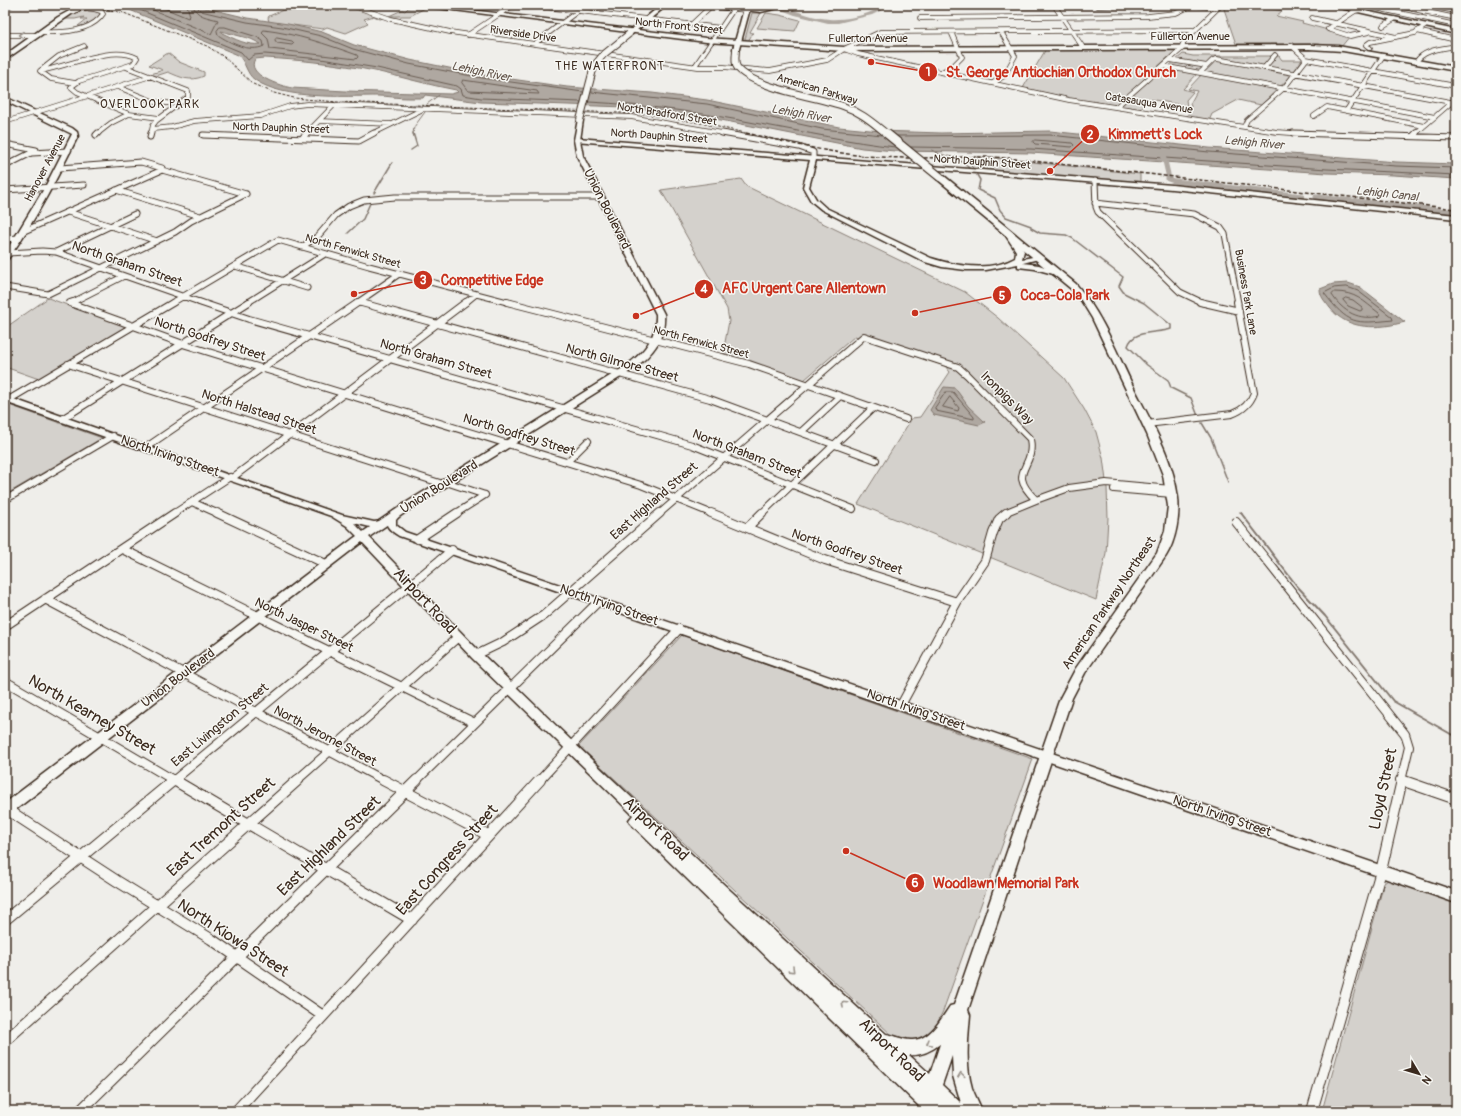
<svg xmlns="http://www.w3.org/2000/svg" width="1461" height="1116" viewBox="0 0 1461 1116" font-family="Pangolin,sans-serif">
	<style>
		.green { fill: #d4d1cc; stroke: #887e75 }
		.water { fill: #afa8a1; stroke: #81766d; fill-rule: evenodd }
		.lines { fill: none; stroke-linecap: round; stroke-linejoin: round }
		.shore { stroke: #695c52; stroke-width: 1 }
		.stream-far2 { stroke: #81766d; stroke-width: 1 }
		.stream-far1 { stroke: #81766d; stroke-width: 1.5 }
		.stream { stroke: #81766d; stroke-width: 2 }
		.canal { stroke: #afa8a1; stroke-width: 5 }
		.river { fill: #afa8a1; fill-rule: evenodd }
		.street-far4-casing { stroke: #3b2a1e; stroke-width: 5.5 }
		.street-far3-casing { stroke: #3b2a1e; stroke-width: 7 }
		.street-far2-casing { stroke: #3b2a1e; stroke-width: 8 }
		.street-far1-casing { stroke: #3b2a1e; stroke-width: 10 }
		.street-casing { stroke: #3b2a1e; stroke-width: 12 }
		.secondary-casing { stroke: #3b2a1e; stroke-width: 3 }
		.primary-casing { stroke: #3b2a1e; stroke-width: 3 }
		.street-far4 { stroke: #f6f6f2; stroke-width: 4 }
		.street-far3 { stroke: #f6f6f2; stroke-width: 5 }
		.street-far2 { stroke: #f6f6f2; stroke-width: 6 }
		.street-far1 { stroke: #f6f6f2; stroke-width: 8 }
		.street { stroke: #f6f6f2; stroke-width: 10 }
		.secondary { fill: #f6f6f2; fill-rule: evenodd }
		.primary { fill: #f6f6f2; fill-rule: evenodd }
		.rail-far1 { stroke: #3b2a1e; stroke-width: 1; stroke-dasharray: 3 1.5; stroke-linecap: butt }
		.rail { stroke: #3b2a1e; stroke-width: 1.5; stroke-dasharray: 4 2; stroke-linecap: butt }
		.primary-bridge-far1-casing { stroke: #3b2a1e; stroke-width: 8; stroke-linecap: butt }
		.primary-bridge-casing { stroke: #3b2a1e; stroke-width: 10; stroke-linecap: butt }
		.primary-bridge-far1 { stroke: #f6f6f2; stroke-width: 6 }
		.primary-bridge { stroke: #f6f6f2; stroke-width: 8 }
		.oneway { stroke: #989088 }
		.labels { text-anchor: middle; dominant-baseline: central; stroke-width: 3; stroke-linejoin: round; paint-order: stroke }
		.far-street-label { font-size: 11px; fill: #3b2a1e; stroke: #f6f6f2 }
		.far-neighbourhood-label { font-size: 12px; letter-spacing: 1px; fill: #3b2a1e; stroke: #f6f6f2 }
		.far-water-label { font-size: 12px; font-style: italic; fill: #64564c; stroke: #f6f6f2 }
		.street-label { font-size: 13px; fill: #3b2a1e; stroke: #f6f6f2 }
		.near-street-label { font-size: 16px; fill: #3b2a1e; stroke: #f6f6f2 }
		.leader { fill: none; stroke: #c8321e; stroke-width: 1.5 }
		.callout-dot { fill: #c8321e; stroke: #f6f6f2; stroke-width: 1.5 }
		.mark-label { font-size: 12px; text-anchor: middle; font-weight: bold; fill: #fff }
		.callout-label { font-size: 14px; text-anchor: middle; font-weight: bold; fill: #c8321e; stroke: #f6f6f2; stroke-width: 3; stroke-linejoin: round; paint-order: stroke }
	</style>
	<rect width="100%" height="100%" fill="#efeeea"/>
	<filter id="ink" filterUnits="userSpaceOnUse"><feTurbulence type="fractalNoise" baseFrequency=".025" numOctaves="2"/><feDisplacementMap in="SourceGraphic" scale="8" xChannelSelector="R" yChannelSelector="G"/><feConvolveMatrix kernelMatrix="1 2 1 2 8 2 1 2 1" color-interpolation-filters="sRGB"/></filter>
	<g filter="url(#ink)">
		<!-- green -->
		<path class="green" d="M295 5H348L383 18 380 19 374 16 364 19 368 23 346 33 327 27 323 29 269 22 268 18 269 16Z
			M1224 5H1254L1282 11 1276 16 1303 22 1302 23 1350 36 1341 47 1317 44H1236L1223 6Z
			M410 6 425 8 410 16H389L402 10 405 11Z
			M79 9 99 12 100 15C95 22 86 27 78 26L87 19H81L84 17 75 19H64Z
			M752 13H761L750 32 753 33 748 41 745 39Z
			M766 13 780 15 800 20 795 31 757 28Z
			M1046 49H1177L1115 106 1073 99 1023 88Z
			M168 53 179 62 204 72V76C190 82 182 78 168 72L156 76 151 74 163 70 149 65Z
			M1183 54 1193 56H1279L1282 60H1302L1289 78 1261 105 1238 100 1212 114 1209 121 1187 117 1191 106 1190 104 1197 91 1188 89 1203 73 1169 66Z
			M1164 67 1198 73 1183 89 1193 92 1186 100 1187 106 1149 99 1140 109 1121 106Z
			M973 157 997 158 1140 174V184L975 170 971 166Z
			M741 179 746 186 965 292 998 318 1064 378 1084 409 1096 432 1103 458 1107 488 1108 518 1106 553 1096 600 858 504 912 418 920 417 950 372 945 366 855 336 804 380 723 353 729 321 727 309 661 190Z
			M48 298 128 327 39 379 5 367V328Z
			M6 404 102 438 5 495V405Z
			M682 635 1033 759 943 1011 932 1034 911 1044 894 1037 579 746Z
			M1394 879 1456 901V1111H1322L1384 883 1388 880Z"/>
		<!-- water -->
		<path class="water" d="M120 5H194L248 18 288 24 322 32 354 45 410 60 483 75 567 87 652 93 707 100 839 127 880 131 941 133 1050 131 1209 148 1397 162 1456 164V179L1393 175 1327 173 1031 153 895 151 862 148 721 120 626 107 481 102 425 95 423 98H408C398 98 388 96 378 96 343 96 284 100 255 80 246 74 246 62 238 55L120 6ZM221 31 251 39 261 44C247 46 235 39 222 33ZM265 58C302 60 339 64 375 71 402 77 429 85 456 90L458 92 451 94 345 91 292 88C281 86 245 75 255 59Z
			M1348 283 1360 287 1405 322C1379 329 1348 331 1330 308 1325 301 1320 297 1320 289L1333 284Z
			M944 387 955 388 968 406 985 422 979 425 934 415 930 410Z"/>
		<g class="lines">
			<!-- shore -->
			<path class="shore" d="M128 5 241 52 248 60 254 55 265 54 321 59 377 68 457 86 461 89 463 95 481 98 581 102
				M141 5 211 34 218 20C208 17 196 17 193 5
				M157 5 188 18 190 16 187 5
				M198 5V8L201 11 247 22 282 27 321 36 353 49 409 64 482 78 583 92
				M220 27H225L257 37 263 41 264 46C250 53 230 43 218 35L217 31Z
				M264 30C297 34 326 44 357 55L358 57 356 59 270 49 268 39 262 33Z
				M277 38 292 41 294 43 292 45 277 43 275 40Z
				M463 80 537 91 539 94 468 91 462 83Z
				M591 92 707 104 822 129 882 135
				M589 102C647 105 704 113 760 124 805 132 850 142 895 147
				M897 136 1050 135 1209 152 1396 166 1456 168
				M1035 140 1072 143 1074 145 1072 147 1035 144 1033 142Z
				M911 147 1031 149 1327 169 1456 175
				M1347 287 1358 291 1392 317 1393 320C1354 324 1349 325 1324 293L1334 288Z
				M1335 292C1356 292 1363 301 1379 313L1380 316C1359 321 1343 312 1332 295Z
				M1346 298 1353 300 1362 307V310L1360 311 1348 306 1343 300Z
				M946 392H953L974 417V419L936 411 935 408Z
				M950 397 959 408 958 411 943 407Z"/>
			<!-- stream-far2 -->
			<path class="stream-far2" d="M427 104 439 95
				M413 134 414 127 425 112"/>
			<!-- stream-far1 -->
			<path class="stream-far1" d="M411 150 417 146 413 133
				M932 150C944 158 960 156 969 168
				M977 175 980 180 978 190 995 198 1000 210 1006 217 1031 226V228L1040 233 1066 235 1072 238 1123 277 1119 286 1124 293 1144 303 1171 325V329C1157 334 1133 329 1128 346L1147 365 1168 380 1171 388 1191 398 1198 416
				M374 193 392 163
				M348 233 363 219 371 201
				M1202 423 1211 438 1228 482
				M1240 512 1242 514"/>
			<!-- stream -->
			<path class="stream" d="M1241 513 1297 586 1325 616 1393 701 1456 737"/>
			<!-- canal -->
			<path class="canal" d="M1161 154 1165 161 1168 174
				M1168 176V179L1174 181 1302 196
				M1316 197 1456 212"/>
			<!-- river -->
			<path class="river" d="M768 5C789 5 808 18 829 19 841 20 857 17 868 13 877 10 882 5 892 5L872 15 838 23H828L795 15Z"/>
			<defs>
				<path id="street-far4" d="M351 5 391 19 450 32 698 67H724L770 71 827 60 844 49 880 32 1193 30
					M529 5 721 28
					M692 5 747 10
					M1054 5 1082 46
					M1196 5 1217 8
					M1394 5 1456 18
					M1023 6H1055
					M1098 6 1139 5
					M1371 7 1456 25
					M5 8 11 5
					M1439 8 1456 11
					M920 18 1148 16 1176 13 1193 5
					M1312 18 1396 37
					M692 24 710 7
					M1383 26 1394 19
					M1328 29 1355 11 1376 6
					M1328 29 1350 36 1369 32
					M1417 31 1456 40
					M42 32C62 33 91 32 103 14L101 11 94 9 44 5
					M5 35H37
					M468 35 513 5
					M534 44 586 5
					M1182 46 1184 41 1221 5
					M1370 48 1366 45 1370 42 1415 33 1425 26
					M844 49 858 54 1069 100 1277 132 1305 134
					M1306 59 1456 86
					M1170 60 1207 66
					M1416 62C1424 49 1442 49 1456 46
					M695 66 733 10
					M1163 66 1435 117
					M126 67 188 91V97L156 121 153 125 151 134
					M1264 68 1275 55
					M40 71C68 67 112 44 137 58L133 64 79 81 71 87 77 92 129 114 159 118
					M942 72 954 65 962 57 951 32
					M1200 73 1213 60 1217 59 1456 103
					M75 83 51 79 40 71 59 56 84 46
					M993 83 1004 76 1015 56 1001 32
					M118 87 155 102 178 104
					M1116 107 1184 47
					M1346 111 1383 56
					M1314 116 1327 107 1424 126
					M319 121 391 124
					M5 122 151 76
					M1244 127 1247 120 1284 88 1305 61 1304 57 1291 45
					M153 129 172 127 194 121 260 116 290 106 307 104 631 117 728 134
					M97 134 111 123 129 114
					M306 134 334 105
					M372 134 421 110
					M1415 134 1453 101"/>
				<path id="street-far3" d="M722 133 799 147 813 152V159
					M1293 133 1456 138
					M96 135 98 133
					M203 135 359 141 374 133
					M1413 136 1416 133
					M150 137 151 133
					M302 138 307 133
					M5 144 36 150
					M32 153 68 151
					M5 166 35 151
					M60 168 141 162 162 168V170L246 194
					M1095 181 1096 207 1098 212 1180 292 1203 303
					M5 190 84 185
					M116 190 200 216
					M1095 203 1194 214 1220 227 1225 234 1238 303
					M68 212 157 241
					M22 232 162 170
					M5 239 19 238
					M302 247 318 236 336 215 349 206 364 200 395 197H602
					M56 252 135 214
					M8 253 42 251 56 252 202 303
					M235 266 307 288
					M5 287 48 294 175 232 191 221 246 194
					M358 302 360 303
					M71 303 124 276
					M172 303 278 240 369 266 511 303
					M247 303 325 254
					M357 303 399 274
					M465 303 476 294"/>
				<path id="street-far2" d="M199 302 249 319 692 445 853 509
					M358 302 710 399 876 460
					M507 302 749 364 906 419
					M1200 302 1239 311
					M70 303 186 345 641 485 713 514
					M70 303 73 302
					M68 364 443 484
					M5 402 174 302
					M62 419 249 302
					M1147 424 1232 414C1243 410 1250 404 1254 393L1237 302
					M801 432 840 396
					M145 448 359 302
					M567 462 588 441
					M232 478 466 302
					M446 482 485 495
					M1114 489 1172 494
					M5 500 113 436
					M192 502 219 514
					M173 514 230 477
					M455 514 485 495
					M659 514 864 336 958 367 967 375 1030 439C1036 470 1005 470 1036 500L1069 488 1106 483 1171 489
					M761 514 873 408
					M1005 514 1009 511 1036 500"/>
				<path id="street-far1" d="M217 513 326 564
					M711 513 825 560 957 602
					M1236 522 1405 734 1409 747 1401 781
					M747 528 762 513
					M418 539 457 513
					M122 549 475 723
					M45 599 385 781
					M5 626 175 513
					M476 655 503 642 544 615 660 513
					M5 681 175 781
					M901 705 957 602 985 561 993 533 999 519 1006 513
					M1401 780 1404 781
					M173 781 452 550
					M296 781 458 637
					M416 781 599 601
					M539 781 679 629"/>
				<path id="street" d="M174 780 412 920
					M383 780 488 835
					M1401 780 1456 799
					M5 808 117 881 211 939 323 1016
					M5 920 174 780
					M5 1041 298 780
					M80 1111 417 780
					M236 1111 540 780
					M1312 1111 1381 871 1402 780"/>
				<path id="secondary" d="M414 5H428L706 38 844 47 1309 45 1338 46 1456 67V71L1343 51 1309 49 844 51 706 42Z
					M782 5H791L761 12 745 10 747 9 761 10Z
					M1327 5H1336L1456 30V34Z
					M577 138 1172 185 1456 215V219L1172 189 816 160 809 187 816 199 826 208 931 258C956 266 990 272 1015 258L1016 251 1004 233 1007 231 1009 232 1024 251 1022 259 1038 256 1042 258 1023 263 1039 265 1061 273 1057 275 1035 269 1018 267V264L986 270H966L942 267 925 262 822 210 811 201 803 187 810 160 575 141 574 140Z
					M5 396 342 515 374 522 381 521 386 524 384 526 374 528 354 523 368 537 363 540 360 539 347 526 331 516 5 402Z
					M397 510 402 513 396 520V525L405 532 1456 891V903L399 536C391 531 382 525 389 516 392 513 393 511 397 510Z"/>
				<path id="primary" d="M661 5H667L631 35H627V33Z
					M745 5H751L739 49 736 51 733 49Z
					M71 10 76 11 5 60V55L58 17Z
					M5 97 72 128 77 132 78 136C57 178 36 220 8 259H5V252L15 237 45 187 72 134 5 101Z
					M578 119 583 120 580 140 583 156 664 314C666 339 652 355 632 370L412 508 369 537 480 652 575 744 719 880 886 1034C894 1035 902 1040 911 1040 930 1041 941 1019 950 1006L954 1005 1060 698 1076 668 1157 553 1165 531 1168 506 1163 475 1147 434 1092 318 1079 297 1070 288 937 179V175H943L1076 284C1101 313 1115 348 1131 382 1149 419 1173 456 1178 498 1180 516 1176 540 1166 556L1085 673 1072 698 968 1010 970 1015C968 1039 965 1064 972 1088 975 1096 979 1103 982 1111H946L943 1108 944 1111H924L631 824 629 820 633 815 472 658 362 542 10 814 5 815V803L354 538 404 504 626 366C644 352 657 338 656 314L577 156 574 140ZM940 1044 930 1074 909 1055C921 1056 931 1051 940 1044ZM952 1056 953 1076 961 1103 942 1085Z"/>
			</defs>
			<!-- street-far4 casing -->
			<use href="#street-far4" class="street-far4-casing"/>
			<!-- street-far3 casing -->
			<use href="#street-far3" class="street-far3-casing"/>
			<!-- street-far2 casing -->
			<use href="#street-far2" class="street-far2-casing"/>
			<!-- street-far1 casing -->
			<use href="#street-far1" class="street-far1-casing"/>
			<!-- street casing -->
			<use href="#street" class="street-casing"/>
			<!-- secondary casing -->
			<use href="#secondary" class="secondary-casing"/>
			<!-- primary casing -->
			<use href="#primary" class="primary-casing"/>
			<!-- street-far4 -->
			<use href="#street-far4" class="street-far4"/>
			<!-- street-far3 -->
			<use href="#street-far3" class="street-far3"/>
			<!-- street-far2 -->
			<use href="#street-far2" class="street-far2"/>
			<!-- street-far1 -->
			<use href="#street-far1" class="street-far1"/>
			<!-- street -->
			<use href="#street" class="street"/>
			<!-- secondary -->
			<use href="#secondary" class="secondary"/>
			<!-- primary -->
			<use href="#primary" class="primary"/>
			<!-- rail-far1 -->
			<path class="rail-far1" d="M85 5 124 13 207 46 224 57 253 84 274 93 294 98 337 102 645 114 700 123 750 134"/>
			<!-- rail -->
			<path class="rail" d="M746 133C790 143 836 155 881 157 923 160 965 155 1007 158L1456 209"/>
			<defs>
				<path id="primary-bridge-far1" d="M73 11 83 5
					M736 49C736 55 734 62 737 67 752 88 818 97 843 106 861 112 873 123 887 134
					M580 120 594 66 603 55 629 34"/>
				<path id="primary-bridge" d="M886 133 940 177"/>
			</defs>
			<!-- primary-bridge-far1 casing -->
			<use href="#primary-bridge-far1" class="primary-bridge-far1-casing"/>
			<!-- primary-bridge casing -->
			<use href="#primary-bridge" class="primary-bridge-casing"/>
			<!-- primary-bridge-far1 -->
			<use href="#primary-bridge-far1" class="primary-bridge-far1"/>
			<!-- primary-bridge -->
			<use href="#primary-bridge" class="primary-bridge"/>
		</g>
		<!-- one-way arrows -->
		<defs><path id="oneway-chevron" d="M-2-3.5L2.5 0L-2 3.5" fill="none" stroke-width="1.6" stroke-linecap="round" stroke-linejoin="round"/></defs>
		<g class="oneway">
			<use href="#oneway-chevron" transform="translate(21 35) rotate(-179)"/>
			<use href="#oneway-chevron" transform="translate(792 970) rotate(44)"/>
			<use href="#oneway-chevron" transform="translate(844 1004) rotate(-137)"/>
			<use href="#oneway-chevron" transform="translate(929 1043) rotate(150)"/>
			<use href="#oneway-chevron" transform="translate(961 1075) rotate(-98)"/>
		</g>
	</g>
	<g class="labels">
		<!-- far-street labels -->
		<g class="far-street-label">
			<text transform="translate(679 26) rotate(6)">North Front Street</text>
			<text transform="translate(523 34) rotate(8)">Riverside Drive</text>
			<text x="1190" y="36">Fullerton Avenue</text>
			<text x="868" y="38">Fullerton Avenue</text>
			<text transform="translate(817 89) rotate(17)">American Parkway</text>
			<text transform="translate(1149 103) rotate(9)">Catasauqua Avenue</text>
			<text transform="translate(667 114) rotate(9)">North Bradford Street</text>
			<text transform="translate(281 128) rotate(2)">North Dauphin Street</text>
			<text transform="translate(659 136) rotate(4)">North Dauphin Street</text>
			<text transform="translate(982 162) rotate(4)">North Dauphin Street</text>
			<text transform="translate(45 168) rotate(-62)">Hanover Avenue</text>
			<text transform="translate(353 251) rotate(16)">North Fenwick Street</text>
			<text transform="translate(1246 292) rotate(80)">Business Park Lane</text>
			<text transform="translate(701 342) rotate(15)">North Fenwick Street</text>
		</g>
		<!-- far-neighbourhood labels -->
		<g class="far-neighbourhood-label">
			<text x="610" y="66">THE WATERFRONT</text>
			<text x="150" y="104">OVERLOOK PARK</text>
		</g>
		<!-- far-water labels -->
		<g class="far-water-label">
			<text transform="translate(481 72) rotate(12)">Lehigh River</text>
			<text transform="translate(801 114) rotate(10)">Lehigh River</text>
			<text transform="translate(1254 143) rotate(5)">Lehigh River</text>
			<text transform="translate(1387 194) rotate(6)">Lehigh Canal</text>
		</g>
		<!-- street labels -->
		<g class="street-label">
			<text transform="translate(607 209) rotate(63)">Union Boulevard</text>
			<text transform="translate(127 264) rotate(19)">North Graham Street</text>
			<text transform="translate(210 339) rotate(18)">North Godfrey Street</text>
			<text transform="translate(436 359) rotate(16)">North Graham Street</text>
			<text transform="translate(622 363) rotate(15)">North Gilmore Street</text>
			<text transform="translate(1007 398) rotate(45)">Ironpigs Way</text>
			<text transform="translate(259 412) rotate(18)">North Halstead Street</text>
			<text transform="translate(519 435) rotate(17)">North Godfrey Street</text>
			<text transform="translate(747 454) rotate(21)">North Graham Street</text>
			<text transform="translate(170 456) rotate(19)">North Irving Street</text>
			<text transform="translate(439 487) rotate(-32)">Union Boulevard</text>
			<text transform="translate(654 501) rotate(-41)">East Highland Street</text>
			<text transform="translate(847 552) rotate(19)">North Godfrey Street</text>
			<text transform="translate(1109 603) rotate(-56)">American Parkway Northeast</text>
			<text transform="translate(609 605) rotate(19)">North Irving Street</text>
			<text transform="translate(304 625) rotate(26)">North Jasper Street</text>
			<text transform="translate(178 678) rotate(-37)">Union Boulevard</text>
			<text transform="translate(916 710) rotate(19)">North Irving Street</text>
			<text transform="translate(220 725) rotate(-40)">East Livingston Street</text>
			<text transform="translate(325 736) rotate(28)">North Jerome Street</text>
			<text transform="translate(1222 816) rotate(19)">North Irving Street</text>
		</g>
		<!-- near-street labels -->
		<g class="near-street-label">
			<text transform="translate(425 601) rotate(47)">Airport Road</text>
			<text transform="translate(92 715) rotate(30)">North Kearney Street</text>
			<text transform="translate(1383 789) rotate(-78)">Lloyd Street</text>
			<text transform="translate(221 827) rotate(-42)">East Tremont Street</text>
			<text transform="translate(656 829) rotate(44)">Airport Road</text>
			<text transform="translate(329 846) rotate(-44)">East Highland Street</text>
			<text transform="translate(447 860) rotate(-48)">East Congress Street</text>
			<text transform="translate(233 938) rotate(33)">North Kiowa Street</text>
			<text transform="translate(892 1050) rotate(44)">Airport Road</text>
		</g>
	</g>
	<!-- callouts -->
	<path class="leader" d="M871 62L928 72M1050 171L1090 134M354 294L423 280M636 316L704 289M915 313L1002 295M846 851L915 883"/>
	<g class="callout-dot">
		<circle cx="871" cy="62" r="4"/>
		<circle cx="1050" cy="171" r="4"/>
		<circle cx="354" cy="294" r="4"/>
		<circle cx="636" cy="316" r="4"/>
		<circle cx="915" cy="313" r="4"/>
		<circle cx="846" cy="851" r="4"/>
		<circle cx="928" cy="72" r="10"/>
		<circle cx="1090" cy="134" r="10"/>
		<circle cx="423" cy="280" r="10"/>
		<circle cx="704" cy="289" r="10"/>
		<circle cx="1002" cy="295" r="10"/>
		<circle cx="915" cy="883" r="10"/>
	</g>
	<g class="mark-label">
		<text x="928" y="76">1</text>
		<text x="1090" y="139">2</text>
		<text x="423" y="284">3</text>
		<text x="704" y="293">4</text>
		<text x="1002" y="300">5</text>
		<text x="915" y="887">6</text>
	</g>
	<g class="callout-label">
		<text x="1061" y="77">St. George Antiochian Orthodox Church</text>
		<text x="1155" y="139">Kimmett's Lock</text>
		<text x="492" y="285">Competitive Edge</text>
		<text x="804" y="293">AFC Urgent Care Allentown</text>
		<text x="1065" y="300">Coca-Cola Park</text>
		<text x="1006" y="888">Woodlawn Memorial Park</text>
	</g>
	<!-- margin -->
	<rect width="1461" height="1116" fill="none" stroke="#f6f6f2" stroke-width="20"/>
	<rect x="10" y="10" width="1441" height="1096" fill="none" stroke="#3b2a1e" stroke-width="1.5" filter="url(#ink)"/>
	<!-- north arrow -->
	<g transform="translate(1419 1074) rotate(128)" stroke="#f6f6f2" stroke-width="3" paint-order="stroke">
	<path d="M0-3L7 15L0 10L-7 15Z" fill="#3b2a1e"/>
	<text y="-6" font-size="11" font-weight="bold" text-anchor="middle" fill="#3b2a1e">N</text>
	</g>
</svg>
